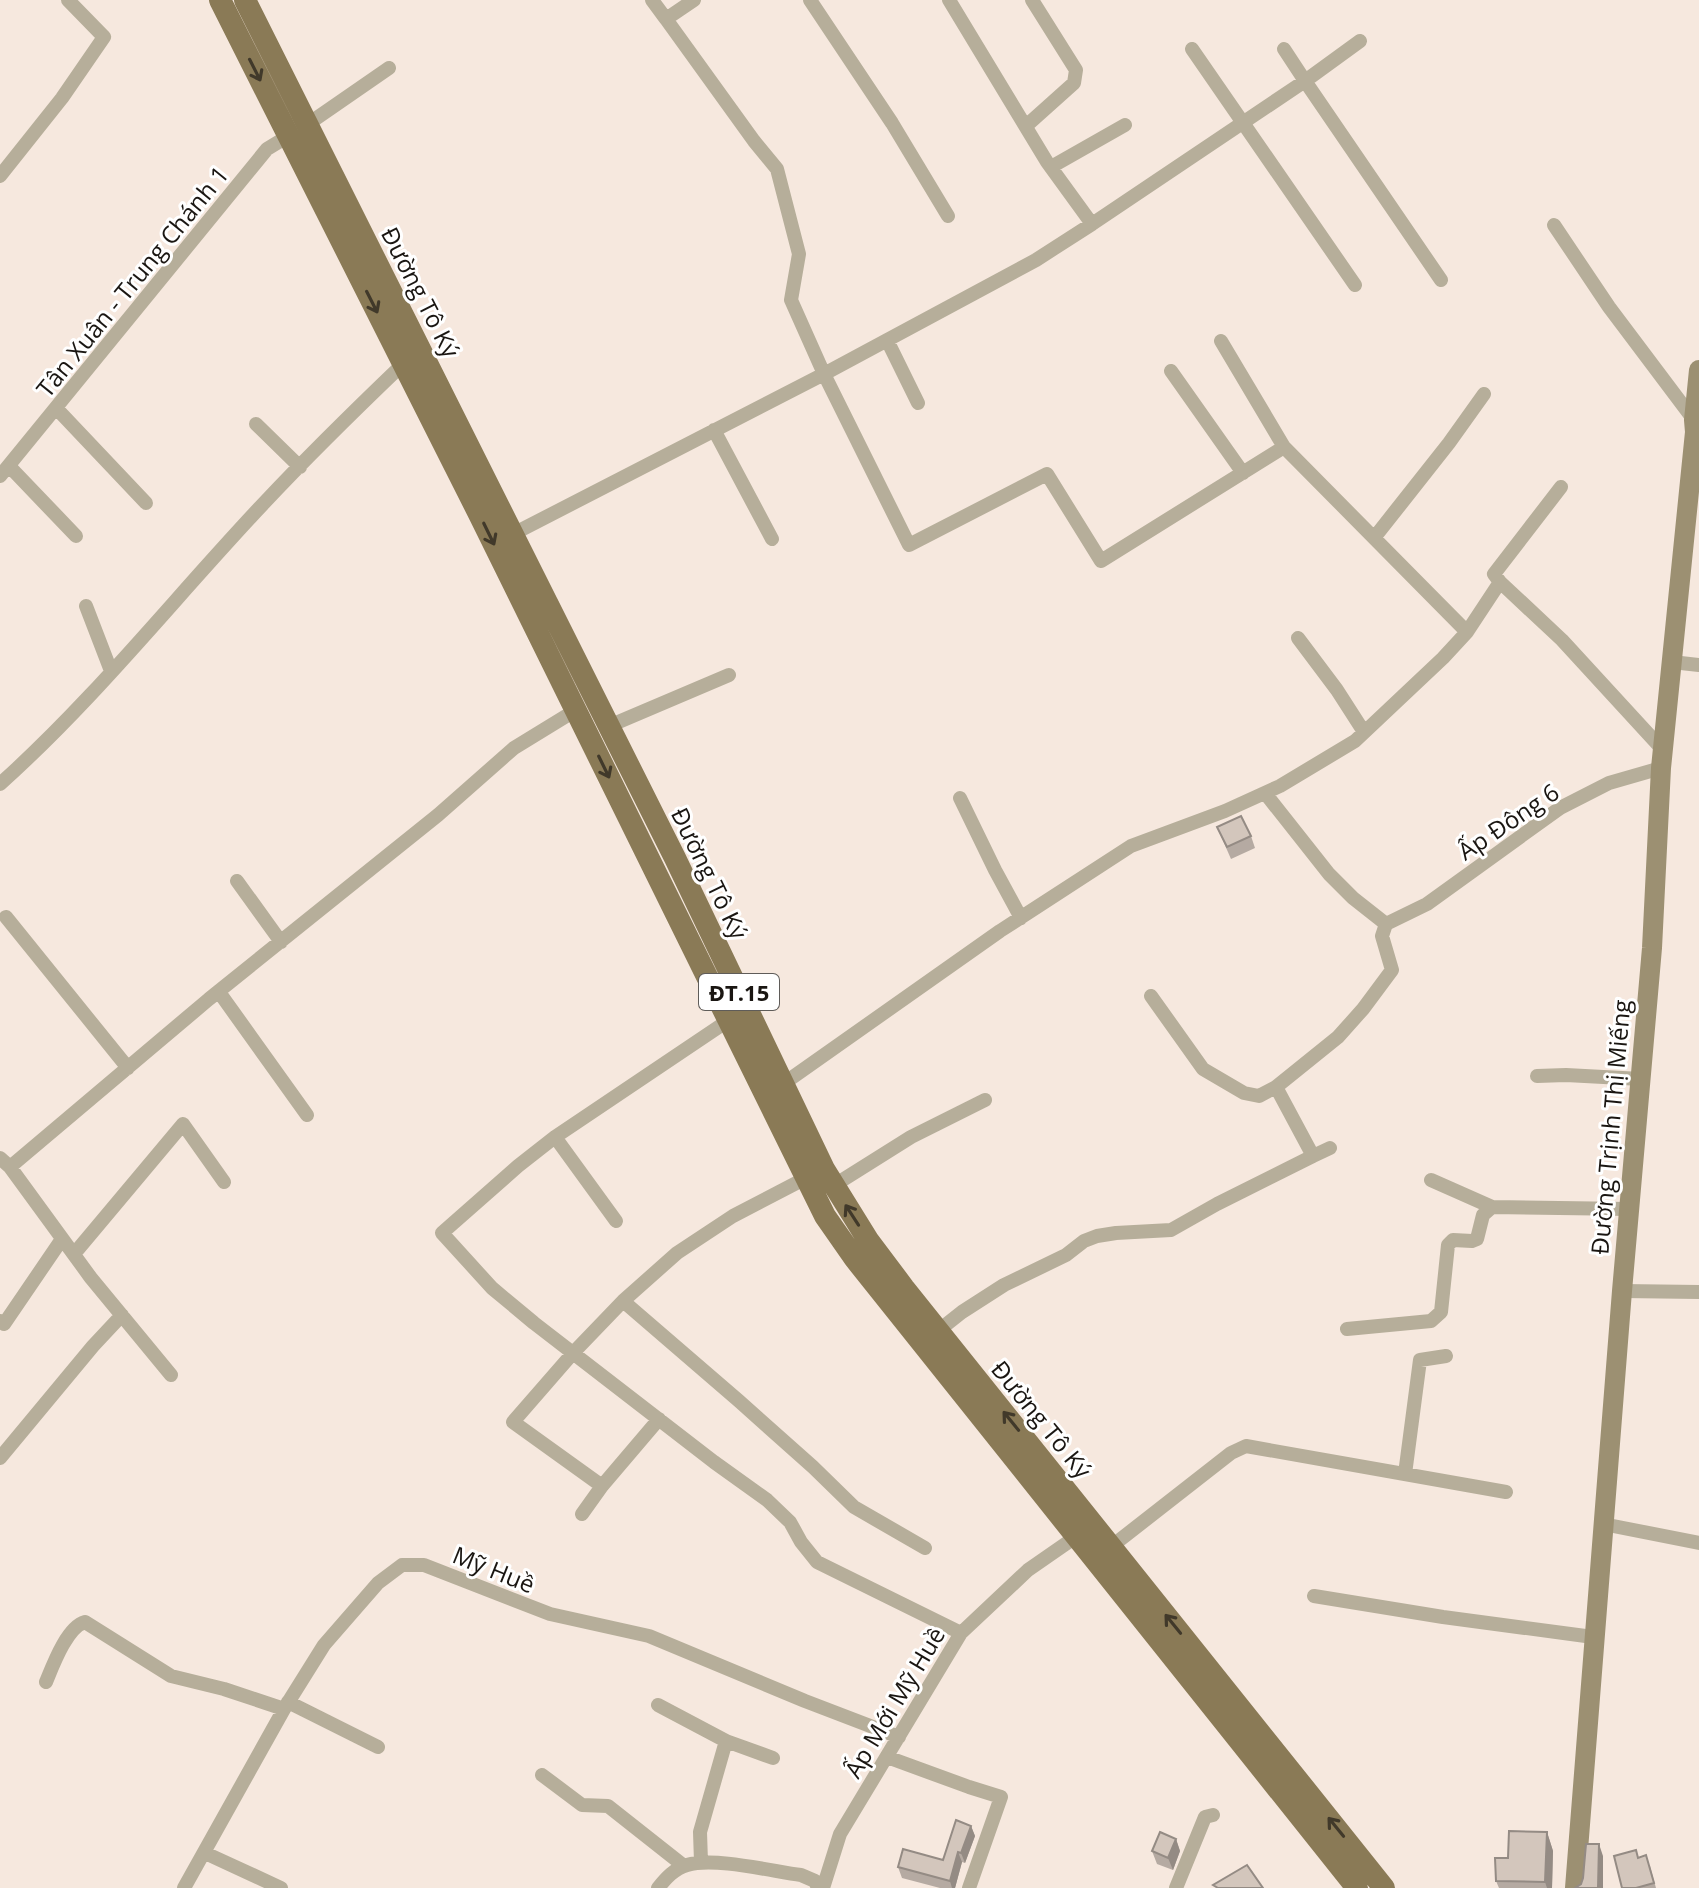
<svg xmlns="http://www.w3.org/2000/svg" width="1699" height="1888" viewBox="0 0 1699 1888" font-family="'Open Sans',sans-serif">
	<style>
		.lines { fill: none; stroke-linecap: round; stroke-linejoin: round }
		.street { stroke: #b6ae9a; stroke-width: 14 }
		.secondary { stroke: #9c9072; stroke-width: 20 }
		.primary { stroke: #8a7a56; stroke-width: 22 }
		.wall { fill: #b5aaa2 }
		.shaded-wall { fill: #948b84 }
		.building { fill: #d3c6bc; stroke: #948b84; stroke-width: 2 }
		.oneway { stroke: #41392a }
		.labels { text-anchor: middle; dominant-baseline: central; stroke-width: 6; stroke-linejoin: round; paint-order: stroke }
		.shield { fill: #fff; stroke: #5f5c59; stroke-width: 2 }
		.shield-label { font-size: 22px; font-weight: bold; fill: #1a1612 }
		.street-label { font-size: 24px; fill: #1a1612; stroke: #fff }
	</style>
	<rect width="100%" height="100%" fill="#f6e8de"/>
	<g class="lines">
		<!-- street -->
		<path class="street" d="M652 0 666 19
			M694 0 666 19 754 141 777 169 799 254 791 300 824 374 909 545 1047 474 1101 561 1284 447 1467 632
			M810 0 892 123 948 216
			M949 0 1047 162 1092 224 1305 81 1441 280
			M1192 49 1355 285
			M1284 49 1305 81 1360 41
			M1026 126 1074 83 1076 70 1032 0
			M1051 167 1125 125
			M0 176 62 98 104 37 68 0
			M1554 225 1609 307 1694 420
			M887 340 918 403
			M1221 341 1284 447
			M1171 371 1243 473
			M57 409 146 503
			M256 424 300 467
			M714 430 772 539
			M9 466 76 536
			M0 476 267 149 308 124 389 68
			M513 534 824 374 1036 260 1092 224
			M1374 538 1449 443 1484 394
			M1500 582 1494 574 1561 487
			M86 606 111 671
			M1298 638 1337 690 1364 732
			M1672 662 1699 665
			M609 726 729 675
			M0 784C96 698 176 596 264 503 309 455 356 409 403 364
			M1265 793 1329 874 1353 898 1386 924
			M960 798 995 870 1021 918
			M237 881 281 942
			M6 917 128 1068
			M1386 924 1427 904 1560 808 1609 783 1661 768
			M219 992 307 1115
			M1151 996 1203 1069 1244 1093 1259 1096 1276 1087
			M735 1016 555 1137 518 1166 442 1233 492 1288 534 1323 714 1462 767 1500 790 1522 801 1542 817 1562 961 1633
			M1537 1076 1566 1075 1641 1079
			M783 1084 1000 931 1131 846 1225 811 1280 786 1355 741 1443 658 1467 632 1500 582 1562 640 1663 750
			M555 1137 616 1221
			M1313 1156 1330 1148
			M0 1158 10 1167 91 1278 171 1375
			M10 1167 209 999 438 815 514 748 576 710
			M1431 1180 1492 1207
			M833 1186 911 1137 985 1100
			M74 1254 183 1124 224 1182
			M1622 1291 1699 1292
			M623 1301 739 1401 813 1467 854 1507 925 1548
			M0 1321 4 1324 62 1239
			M1347 1329 1431 1321 1441 1312 1448 1245 1453 1240 1472 1241 1477 1239 1483 1215 1492 1207 1629 1209
			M938 1331 962 1312 1004 1285 1066 1255 1084 1241 1097 1236 1116 1233 1171 1230 1217 1204 1313 1156 1276 1087 1338 1037 1363 1009 1392 970 1382 936 1386 924
			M659 1419 602 1486 513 1422 573 1353 623 1301 677 1253 733 1216 806 1178
			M0 1458 93 1346 122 1315
			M1405 1474 1420 1360 1446 1356
			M582 1514 602 1486
			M1603 1524 1699 1543
			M1112 1546 1231 1453 1246 1446 1506 1492
			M1314 1596 1443 1617 1593 1637
			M46 1682C53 1665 67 1627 85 1622L171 1676 224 1689 284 1709
			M288 1702 378 1747
			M658 1705 726 1741 700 1832 701 1862
			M726 1741 773 1758
			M887 1757 969 1787 1001 1797 969 1888
			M542 1775 582 1805 608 1806 684 1866
			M205 1853 281 1888
			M184 1888 284 1709 324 1645 378 1583 402 1565H424L550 1614 649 1636 805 1701 899 1737
			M658 1888C666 1878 674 1869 687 1865 715 1857 771 1871 801 1875L815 1881 818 1888
			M823 1888 840 1834 961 1633 1028 1570 1077 1536
			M1176 1888 1205 1817 1213 1815"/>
		<!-- secondary -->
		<path class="secondary" d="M1575 1888 1622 1291 1652 948 1661 768 1695 432 1694 420 1699 370"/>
		<!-- primary -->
		<path class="primary" d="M220 0 480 516 825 1216 855 1259 1357 1888
			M245 0 675 858 824 1169 868 1240 904 1288 1384 1888"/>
	</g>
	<!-- wall -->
	<path class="wall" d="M1217 827 1251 836 1255 848 1231 859Z
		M971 1826 975 1836 965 1863 962 1862 955 1888H940L902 1878 898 1867 943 1860Z
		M1547 1832 1553 1851 1552 1888H1499L1496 1881 1508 1858Z
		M1176 1839 1180 1851 1173 1870 1157 1864 1152 1851Z
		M1639 1857 1650 1866 1656 1888H1622Z"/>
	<!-- shaded-wall -->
	<path class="shaded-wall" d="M971 1826 975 1836 965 1863 961 1853Z
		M1547 1832 1553 1851 1552 1888H1547L1545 1882Z
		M1176 1839 1180 1851 1173 1870 1168 1858Z
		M1599 1844 1603 1856V1888H1598Z
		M958 1852 962 1862 955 1888H952L950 1881Z"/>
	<!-- building -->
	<path class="building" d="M1241 816 1251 836 1227 847 1217 827Z
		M956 1820 971 1826 961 1853 958 1852 950 1881 898 1867 903 1849 943 1860Z
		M1509 1831 1547 1832 1545 1882 1496 1881 1495 1858H1508Z
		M1160 1832 1176 1839 1168 1858 1152 1851Z
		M1586 1844H1599L1598 1888H1575L1581 1884 1583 1878Z
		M1636 1850 1638 1858 1646 1855 1654 1883 1636 1888H1622L1614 1856Z
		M1247 1865 1263 1888H1218L1213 1885Z"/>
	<!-- one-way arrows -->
	<defs><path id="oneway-shaft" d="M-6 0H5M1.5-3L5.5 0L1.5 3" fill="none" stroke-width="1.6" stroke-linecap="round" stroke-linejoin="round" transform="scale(2)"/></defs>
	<g class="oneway">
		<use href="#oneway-shaft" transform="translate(255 70) rotate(63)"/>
		<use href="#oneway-shaft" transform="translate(372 302) rotate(63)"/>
		<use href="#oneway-shaft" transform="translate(489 534) rotate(64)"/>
		<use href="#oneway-shaft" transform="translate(604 767) rotate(64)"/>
		<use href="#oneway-shaft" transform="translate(852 1215) rotate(-123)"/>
		<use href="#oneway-shaft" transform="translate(1011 1421) rotate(-129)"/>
		<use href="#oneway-shaft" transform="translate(1173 1624) rotate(-129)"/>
		<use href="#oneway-shaft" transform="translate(1336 1827) rotate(-129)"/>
	</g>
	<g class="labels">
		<!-- shield labels -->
		<rect class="shield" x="699" y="974" width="80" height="36" rx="6"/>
		<g class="shield-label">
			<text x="739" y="992">ĐT.15</text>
		</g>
		<!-- street labels -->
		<g class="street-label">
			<text transform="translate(132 281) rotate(-51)">Tân Xuân - Trung Chánh 1</text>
			<text transform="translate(421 292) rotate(63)">Đường Tô Ký</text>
			<text transform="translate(1508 821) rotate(-34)">Ấp Đông 6</text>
			<text transform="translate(710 873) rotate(64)">Đường Tô Ký</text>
			<text transform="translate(1610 1127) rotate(-85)">Đường Trịnh Thị Miếng</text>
			<text transform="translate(1042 1419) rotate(51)">Đường Tô Ký</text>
			<text transform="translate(494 1569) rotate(22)">Mỹ Huề</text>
			<text transform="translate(894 1702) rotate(-59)">Ấp Mới Mỹ Huề</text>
		</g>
	</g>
</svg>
